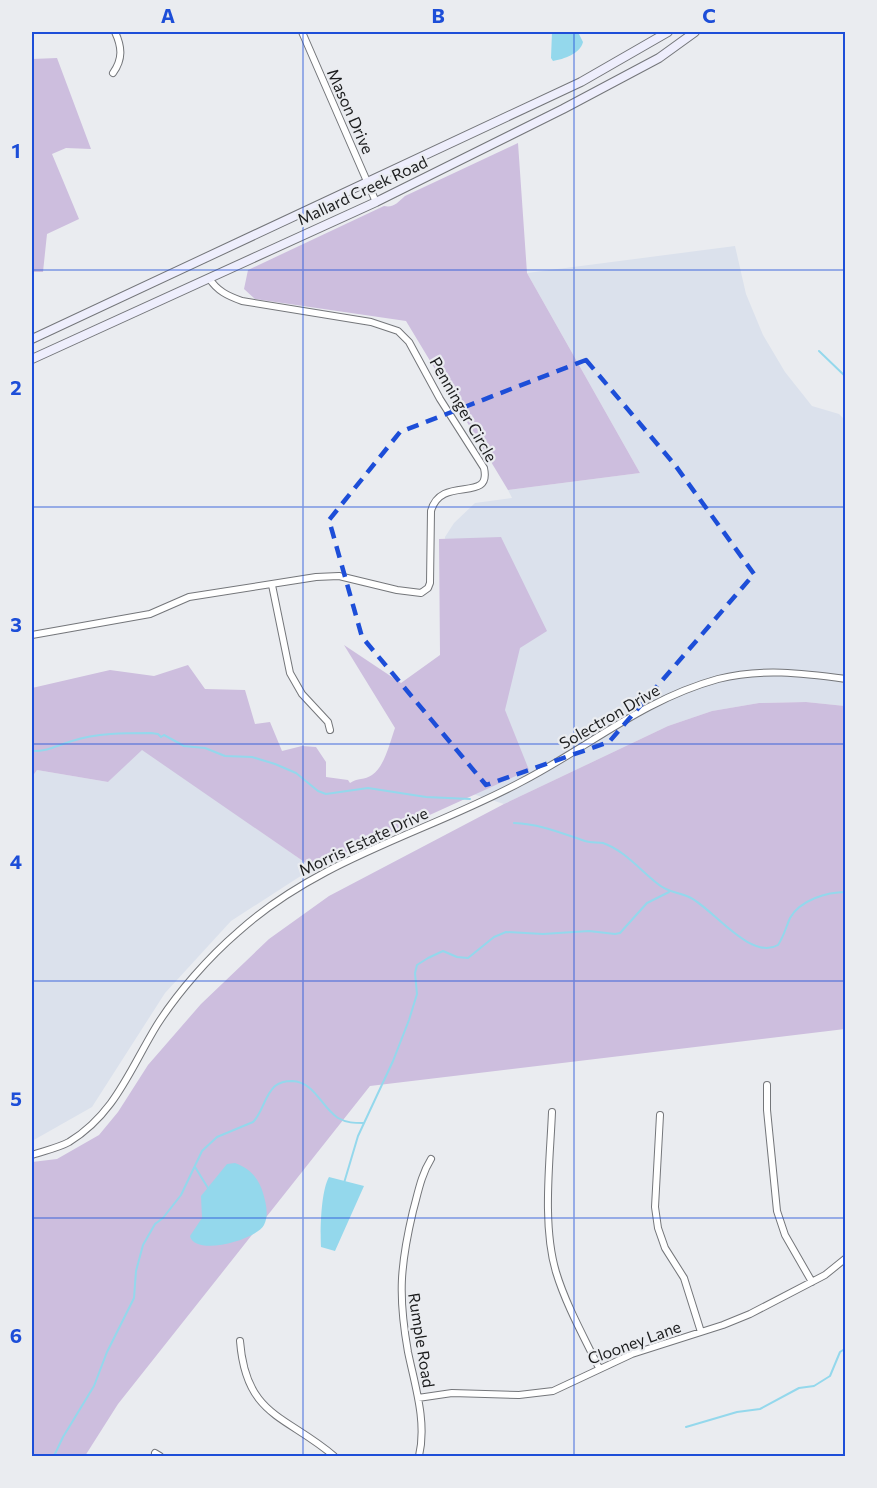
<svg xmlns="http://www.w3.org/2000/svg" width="877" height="1488" viewBox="0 0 877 1488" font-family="Commissioner,sans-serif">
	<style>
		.built { fill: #dbe1ec }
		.green { fill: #cdbede }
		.water { fill: #94d8ec }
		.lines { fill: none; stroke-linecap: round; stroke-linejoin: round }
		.stream { stroke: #94d8ec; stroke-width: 2 }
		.street-casing { stroke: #74767a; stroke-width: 8 }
		.secondary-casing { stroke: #74767a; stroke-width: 10 }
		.street { stroke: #fff; stroke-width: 6 }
		.secondary { stroke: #eeeefc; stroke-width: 8 }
		.marked { fill: none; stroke: #1d4ed8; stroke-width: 4.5; stroke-dasharray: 12 8; stroke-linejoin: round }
		.grid { fill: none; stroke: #1d4ed8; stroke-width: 1.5; stroke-opacity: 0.55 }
		.labels { text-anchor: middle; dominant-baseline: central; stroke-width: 4.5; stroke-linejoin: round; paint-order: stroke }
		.street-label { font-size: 16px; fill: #1c1d1e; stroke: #eaecf0 }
		.neatline { fill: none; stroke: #1d4ed8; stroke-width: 2 }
		.grid-label { font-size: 20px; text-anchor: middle; font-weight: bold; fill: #1d4ed8 }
	</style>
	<rect width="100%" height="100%" fill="#eaecf0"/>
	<!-- built -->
	<path class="built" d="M735 246 746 294 763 335 785 372 812 406 839 414 845 420V706L806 702 759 703 712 711 668 726 504 804 445 785 448 610 445 537 454 523 475 503 512 498 508 490 640 473 527 273Z
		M142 749 313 868 231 921 165 993 92 1107 32 1141V777L37 770 108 782Z"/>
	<!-- green -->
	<path class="green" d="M57 58 91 149 66 148 52 154 79 219 47 234 43 272H32V59Z
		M518 143 527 273 640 473 508 490 406 321 255 299 244 289 248 270 384 206C394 208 398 202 405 196Z
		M501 537 547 631 520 648 505 710 529 770 313 868 142 750 108 782 37 770 32 777V688L110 670 154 676 188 665 205 689 245 690 255 724 270 722 282 751 302 746 316 747 326 762V777L348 780 350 783C357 778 365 780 372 775 385 766 390 742 395 728L344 645 401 683 440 655 439 539Z
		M806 702 845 706V1029L370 1086 118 1404 85 1456H32V1162L57 1159 99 1135 118 1112 148 1065 201 1004 269 939 329 896 504 804 668 726 712 711 759 703Z"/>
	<!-- water -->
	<path class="water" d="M552 32H578L583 42C580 54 564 59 553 61L551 58Z
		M235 1163C249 1168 259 1178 263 1193 266 1203 269 1215 264 1225 256 1240 195 1257 190 1236L202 1218 201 1196 227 1164Z
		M329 1177 364 1186 335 1251 321 1247C320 1230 321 1191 329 1177Z"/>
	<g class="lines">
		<!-- stream -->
		<path class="stream" d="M819 351 846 377
			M32 751C50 751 55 746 72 741 97 733 124 733 151 733L158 734 161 737 164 735 184 746 205 748 225 756 252 757 275 764 296 773 318 791 326 794 368 788 426 797 470 799
			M514 823C540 824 561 833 585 841 591 843 597 842 603 843 624 850 641 871 658 884 668 893 680 892 691 898 714 910 751 961 778 945 784 936 786 927 790 918 800 900 827 892 846 892
			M195 1167 208 1188
			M344 1183 358 1136 393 1061 409 1020 417 994 415 973 417 965 428 958 443 951 457 957 468 958 494 937 506 932 543 934 589 931 615 934 620 933 647 903 669 892
			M686 1427 737 1412 760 1409 799 1388 814 1386 830 1376 840 1352 846 1348
			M54 1456 63 1437 94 1386 107 1352 134 1298 136 1271 143 1245 155 1224 163 1218 181 1195 202 1151 217 1137 253 1122C263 1112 264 1096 275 1086 280 1082 286 1081 292 1081 315 1082 321 1107 338 1118 347 1123 354 1123 364 1123"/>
		<defs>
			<path id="street" d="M302 32 376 202
				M113 73C123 59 122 47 115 32
				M272 585 290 673 302 694 328 722 330 730
				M32 635 150 614 189 597 316 577 339 576 397 590 421 593 428 588 430 583 431 511C441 474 492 504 484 468L440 399 409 342 398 331 371 322 242 301C228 296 217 291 209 278
				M767 1085V1110L777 1211 785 1235 812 1282
				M552 1112C550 1161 542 1225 556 1272 566 1305 584 1337 599 1368
				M660 1115 655 1207 658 1228 665 1248 684 1278 701 1332
				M32 1155C43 1151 58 1148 69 1142 115 1114 130 1069 157 1025 178 992 209 957 238 932 320 858 426 833 521 782 589 747 642 700 718 679 761 668 802 673 846 679
				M240 1341C246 1417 286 1415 334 1456
				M418 1398 452 1393 519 1395 553 1391 632 1354 723 1325 750 1314 825 1275 846 1258
				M155 1453 160 1456
				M419 1456C427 1422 415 1386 408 1352 398 1296 400 1266 413 1211 418 1193 421 1175 431 1159"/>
			<path id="secondary" d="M32 339 581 82 668 32
				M32 359 376 202 563 109 659 58 695 32"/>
		</defs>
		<!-- street casing -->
		<use href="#street" class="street-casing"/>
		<!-- secondary casing -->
		<use href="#secondary" class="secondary-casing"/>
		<!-- street -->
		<use href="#street" class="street"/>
		<!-- secondary -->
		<use href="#secondary" class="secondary"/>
	</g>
	<!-- marked area -->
	<path class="marked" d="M586 360 675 465 754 574 609 742 486 785 362 637 329 520 400 432Z"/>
	<!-- grid -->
	<path class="grid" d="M303 32V1456M574 32V1456M32 270H846M32 507H846M32 744H846M32 981H846M32 1218H846"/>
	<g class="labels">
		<!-- street labels -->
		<g class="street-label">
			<text transform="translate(351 111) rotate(66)">Mason Drive</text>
			<text transform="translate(362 190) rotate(-25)">Mallard Creek Road</text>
			<text transform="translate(464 409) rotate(60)">Penninger Circle</text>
			<text transform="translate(609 716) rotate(-30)">Solectron Drive</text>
			<text transform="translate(363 841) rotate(-25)">Morris Estate Drive</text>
			<text transform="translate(422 1340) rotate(81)">Rumple Road</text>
			<text transform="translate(634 1342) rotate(-20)">Clooney Lane</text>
		</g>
	</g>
	<!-- border -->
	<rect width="877" height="1488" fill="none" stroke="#eaecf0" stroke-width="66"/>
	<rect x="33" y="33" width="811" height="1422" class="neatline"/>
	<g class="grid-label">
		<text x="168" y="23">A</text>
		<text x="438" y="23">B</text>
		<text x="709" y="23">C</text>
		<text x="16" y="158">1</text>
		<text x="16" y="395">2</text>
		<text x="16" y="632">3</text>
		<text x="16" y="869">4</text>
		<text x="16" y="1106">5</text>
		<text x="16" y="1343">6</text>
	</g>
</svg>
